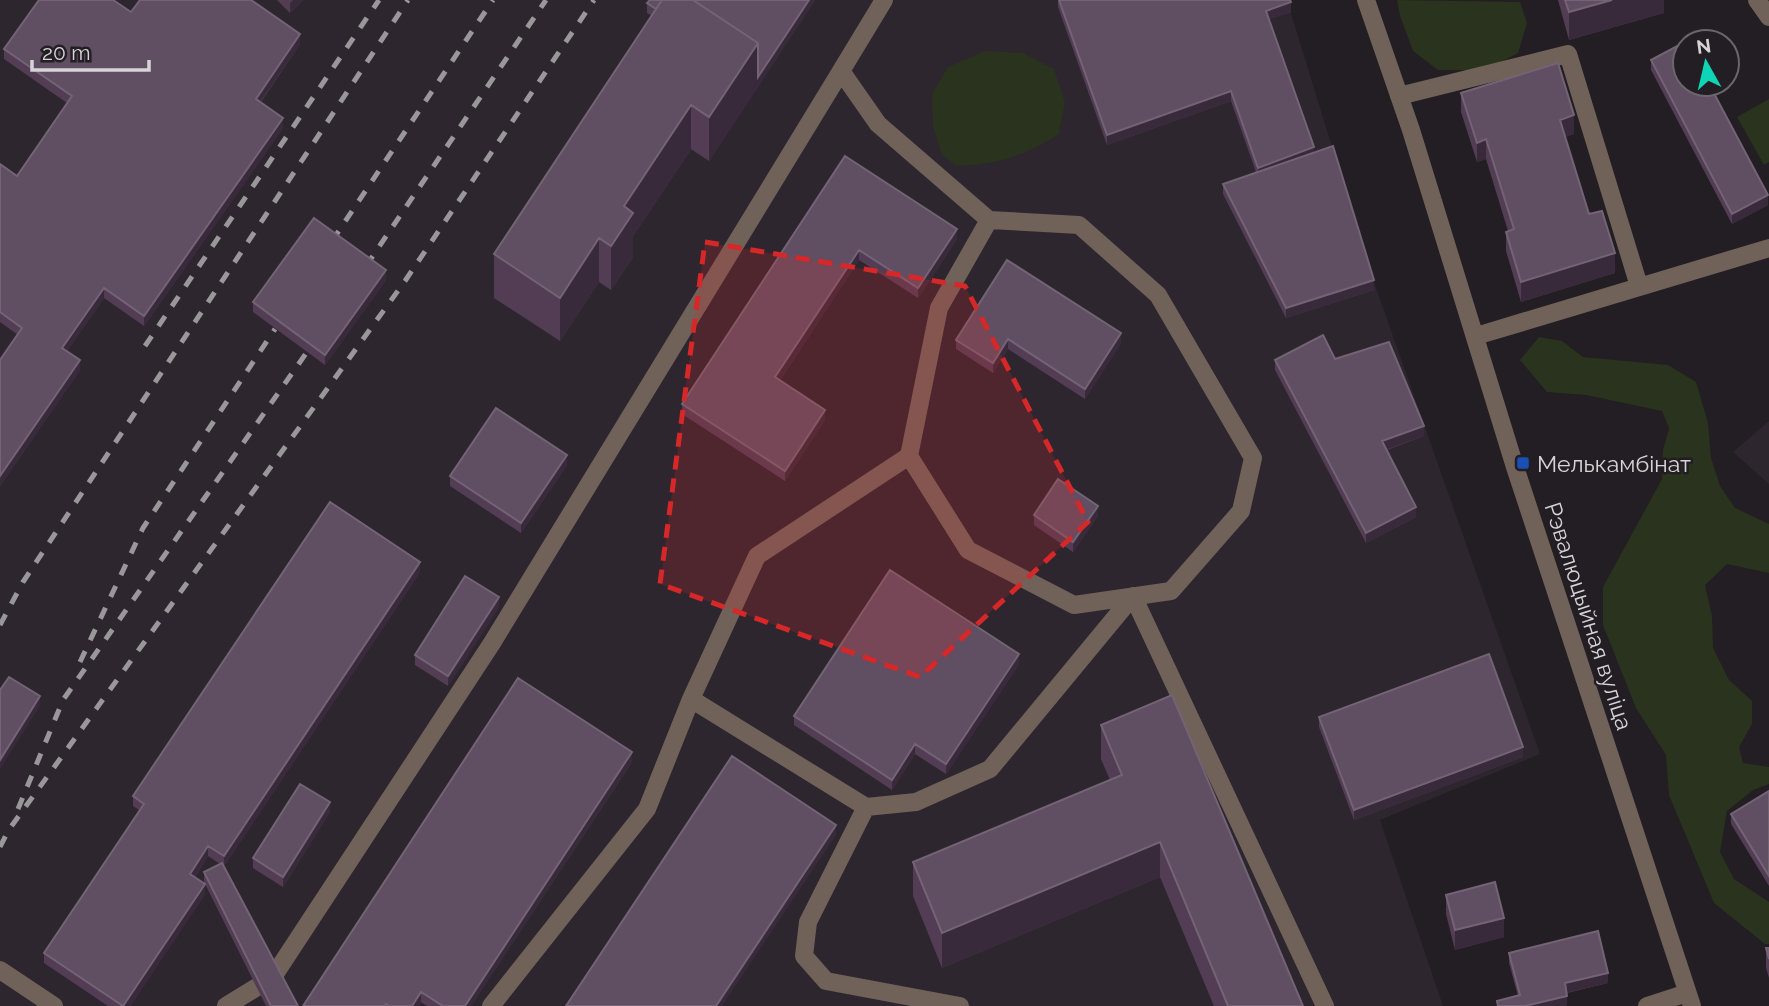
<svg xmlns="http://www.w3.org/2000/svg" width="1769" height="1006" viewBox="0 0 1769 1006" font-family="Raleway,sans-serif">
	<style>
		.built { fill: #2d262f }
		.green { fill: #2a331d }
		.lines { fill: none; stroke-linecap: round; stroke-linejoin: round }
		.minor { stroke: #706259; stroke-width: 18 }
		.rail { stroke: #9a979b; stroke-width: 5; stroke-dasharray: 12 12; stroke-linecap: butt }
		.wall { fill: #523d55 }
		.shaded-wall { fill: #392a3b }
		.building { fill: #604e63; stroke: #736375; stroke-width: 2 }
		.marked { fill: #d62828; fill-opacity: 0.2; stroke: #d62828; stroke-width: 5; stroke-dasharray: 14 9; stroke-linejoin: round }
		.transit-dot { fill: #1a4fb4; stroke: #221e23; stroke-width: 2.5 }
		.labels { text-anchor: middle; dominant-baseline: central; stroke-width: 5; stroke-linejoin: round; paint-order: stroke }
		.poi-label { font-size: 23px; fill: #d7d4d7; stroke: #221e23; text-anchor: start }
		.street-label { font-size: 23px; fill: #d7d4d7; stroke: #221e23 }
	</style>
	<rect width="100%" height="100%" fill="#221e23"/>
	<!-- built -->
	<path class="built" d="M0 0H1287L1369 268 1540 754 1380 820 1443 1006H0Z
		M1769 421V484L1733 452Z"/>
	<!-- green -->
	<path class="green" d="M1397 0 1520 2 1527 23 1518 53 1486 70H1438L1413 51 1400 16Z
		M985 51 1023 53 1054 69 1065 102 1059 134C1025 156 997 164 957 166L942 155 933 126 932 94 948 67Z
		M1769 99V162L1764 165 1737 117Z
		M1539 337 1562 341 1583 357 1668 365 1696 382 1708 423 1711 458 1720 486 1735 508 1769 524V573L1727 564 1705 585 1712 616 1713 648 1729 680 1752 701V724L1739 747 1743 763 1769 767V784L1753 790 1727 811 1720 852 1734 879 1769 902V944H1765L1714 903 1669 795 1666 755 1636 708 1603 625V587L1662 479 1663 450 1669 428 1662 411 1586 395 1547 392 1520 360Z"/>
	<g class="lines">
		<!-- minor -->
		<path class="minor" d="M884 0 841 71 878 124 989 220 1079 225 1158 295 1253 458 1241 511 1171 591 1074 605 968 550 909 456 939 308 989 220
			M1366 0 1411 130 1515 467 1692 1006
			M1757 0 1769 17
			M1399 96 1568 54 1639 286
			M1476 336 1769 248
			M691 699 866 807 916 802 990 769 1133 596 1325 1006
			M866 807 808 922 804 956 826 981 960 1006
			M0 970 54 1006
			M275 974 492 643 841 71
			M226 1006 257 987
			M491 1006 647 809 691 699 757 556 909 456
			M1647 1006 1687 993"/>
		<!-- rail -->
		<path class="rail" d="M332 241 493 0
			M366 266 546 0
			M145 346 379 0
			M0 625 23 582 408 0
			M80 662 143 528 275 329
			M18 809 63 700 307 352
			M0 847 8 831 405 281 594 0"/>
	</g>
	<!-- wall -->
	<path class="wall" d="M277 0H303L290 13Z
		M650 0H815L709 161 691 149 633 236V257L611 290 599 282 560 341 494 298V254L652 16 647 13V3Z
		M1058 0H1290L1291 12 1269 19 1314 153 1374 290 1286 318 1223 194V184L1256 172 1231 101 1107 145 1058 7Z
		M1558 0H1664V13L1569 40Z
		M300 44 261 102 283 128 144 326 104 298 67 351 80 370 0 486V360L18 335 0 322V164L17 176 67 103 4 59V49Z
		M1651 60 1768 205 1732 224 1651 70Z
		M1461 93 1574 134 1565 137 1589 214 1615 273 1521 302 1506 251V232L1508 231 1486 159 1477 162 1461 112Z
		M845 156 957 239 918 298 859 260 780 380 825 420 785 481 682 414V404Z
		M1007 260 1121 343 1085 399 1008 349 993 373 956 349V340Z
		M386 280 325 365 253 312V302Z
		M1335 359 1424 436 1387 450 1416 517 1366 543 1275 370V360Z
		M567 465 521 533 450 486V476Z
		M1034 515 1098 516 1073 552 1034 525Z
		M420 572 224 866 298 1006H266L204 882V872L220 864 208 856 195 877 205 894 130 1006H108L44 963V953L139 810 133 806V796Z
		M499 607 448 686 415 665V655Z
		M1019 664 946 774 915 754 892 790 794 725V716Z
		M1319 717 1523 757 1354 820 1319 727Z
		M1101 725 1303 1006H1214L1160 877 942 968 913 896V862L1110 780 1101 759Z
		M632 762 471 1006H427L421 1002 419 1006H303Z
		M1769 791V886L1731 824V814Z
		M330 812 283 887 253 868V858Z
		M1446 895 1504 937 1455 950 1446 914Z
		M1766 948H1769V978L1766 968Z
		M1509 953 1608 983 1567 993V1005L1565 1006H1497V1001L1518 996 1509 963Z"/>
	<!-- shaded-wall -->
	<path class="shaded-wall" d="M293 0H303L290 13V3Z
		M809 0H815L758 87V77Z
		M1612 0H1664V13L1569 40V12Z
		M1291 2V12L1266 20V11Z
		M300 34V44L256 108V99Z
		M758 43V87L709 161V117Z
		M1231 91V101L1107 145V135Z
		M691 105V149L633 236V257L611 290V246L624 206Z
		M1574 115V134L1560 139V120Z
		M283 118V128L144 326V316Z
		M1486 139V159L1477 162V143Z
		M1314 147V157L1258 177V168Z
		M1768 195V205L1732 224V214Z
		M957 229V239L918 298V288Z
		M599 238V282L560 341V298Z
		M859 250V260L775 387V377Z
		M1615 253V273L1521 302V282Z
		M386 270V280L325 365V355Z
		M1374 280V290L1286 318V308Z
		M104 288V298L62 358V348Z
		M1121 333V343L1085 399V389Z
		M1008 339V349L993 373V363Z
		M80 360V370L0 486V476Z
		M825 410V420L785 481V471Z
		M1424 426V436L1382 451V441Z
		M567 455V465L521 533V523Z
		M1098 506V516L1073 552V542Z
		M1416 507V517L1366 543V533Z
		M420 562V572L224 866V856Z
		M499 597V607L448 686V676Z
		M1019 654V664L946 774V764Z
		M40 696V706L0 769V760Z
		M915 744V754L892 790V780Z
		M1523 747V757L1354 820V810Z
		M632 752V762L471 1006H465Z
		M330 802V812L283 887V877Z
		M836 825V835L722 1006H716Z
		M1160 842V877L942 968V933Z
		M208 846V856L190 884V874Z
		M205 884V894L130 1006H124Z
		M1504 918V937L1455 950V930Z
		M1608 973V983L1565 993V983Z
		M421 992V1002L419 1006H412Z
		M1567 996V1005L1565 1006H1525Z"/>
	<!-- building -->
	<path class="building" d="M39 0H113L131 12 140 0H251L300 34 256 99 283 118 144 316 104 288 62 348 80 360 0 476V360L22 328 0 312V164L17 176 72 96 4 49Z
		M650 0H662L656 9 647 3Z
		M662 0H693L758 43 709 117 691 105 624 206 633 213 611 246 599 238 560 298 494 254Z
		M693 0H809L758 77V43Z
		M1059 0H1290L1291 2 1266 11 1314 147 1258 168 1231 91 1107 135Z
		M1565 0H1612L1569 12Z
		M1685 42V84H1709L1768 195 1732 214 1651 60Z
		M1558 63 1574 115 1560 120 1589 214 1602 211 1615 253 1521 282 1506 232 1514 229 1486 139 1477 143 1461 93Z
		M1333 146 1374 280 1286 308 1223 184Z
		M845 156 957 229 918 288 859 250 775 377 825 410 785 471 682 404Z
		M314 218 386 270 325 355 253 302Z
		M1007 260 1121 333 1085 389 1008 339 993 363 956 340Z
		M1323 335 1335 359 1389 342 1424 426 1382 441 1416 507 1366 533 1275 360Z
		M496 408 567 455 521 523 450 476Z
		M1058 479 1098 506 1073 542 1034 515Z
		M330 502 420 562 224 856 208 846 190 874 205 884 123 1006 44 953 144 804 133 796Z
		M890 570 1019 654 946 764 915 744 892 780 794 716Z
		M465 576 499 597 448 676 415 655Z
		M1489 654 1523 747 1354 810 1319 717Z
		M9 677 40 696 0 760V690Z
		M518 678 632 752 465 1006H443L421 992 412 1006H389L386 1004 384 1006H303Z
		M1172 695 1303 1006H1228L1160 842 942 933 913 862 1122 775 1101 725Z
		M732 756 836 825 716 1006H566Z
		M300 784 330 802 283 877 253 858Z
		M1769 791V876L1731 814Z
		M222 863 298 1006H271L204 872Z
		M1495 882 1504 918 1455 930 1446 895Z
		M1598 931 1608 973 1565 983 1567 996 1525 1006H1498L1497 1001 1520 995 1509 953Z
		M1766 948H1769V959Z"/>
	<!-- marked area -->
	<path class="marked" d="M705 242 965 286 1088 522 920 677 660 584Z"/>
	<!-- markers -->
	<rect class="transit-dot" x="1516" y="456" width="14" height="14" rx="3.5"/>
	<g class="labels">
		<!-- poi labels -->
		<g class="poi-label">
			<text x="1537" y="463">Мелькамбінат</text>
		</g>
		<!-- street labels -->
		<g class="street-label">
			<text transform="translate(1589 616) rotate(72)">Рэвалюцыйная вуліца</text>
		</g>
	</g>
	<!-- north arrow -->
	<g transform="translate(1706 63) rotate(352)"><circle r="33" fill="#221e23" stroke="#6a676b" stroke-width="2"/>
	<path d="M0-5L12 26L0 18L-12 26Z" fill="#0dd5b5"/>
	<text y="-10" font-size="19" font-weight="bold" text-anchor="middle" fill="#d7d4d7">N</text>
	</g>
	<!-- scale -->
	<path d="M32 60v10h117v-10" fill="none" stroke="#d7d4d7" stroke-width="3.5"/>
	<text x="42" y="60" font-size="21" fill="#d7d4d7" stroke="#221e23" stroke-width="5" paint-order="stroke">20 m</text>
</svg>
